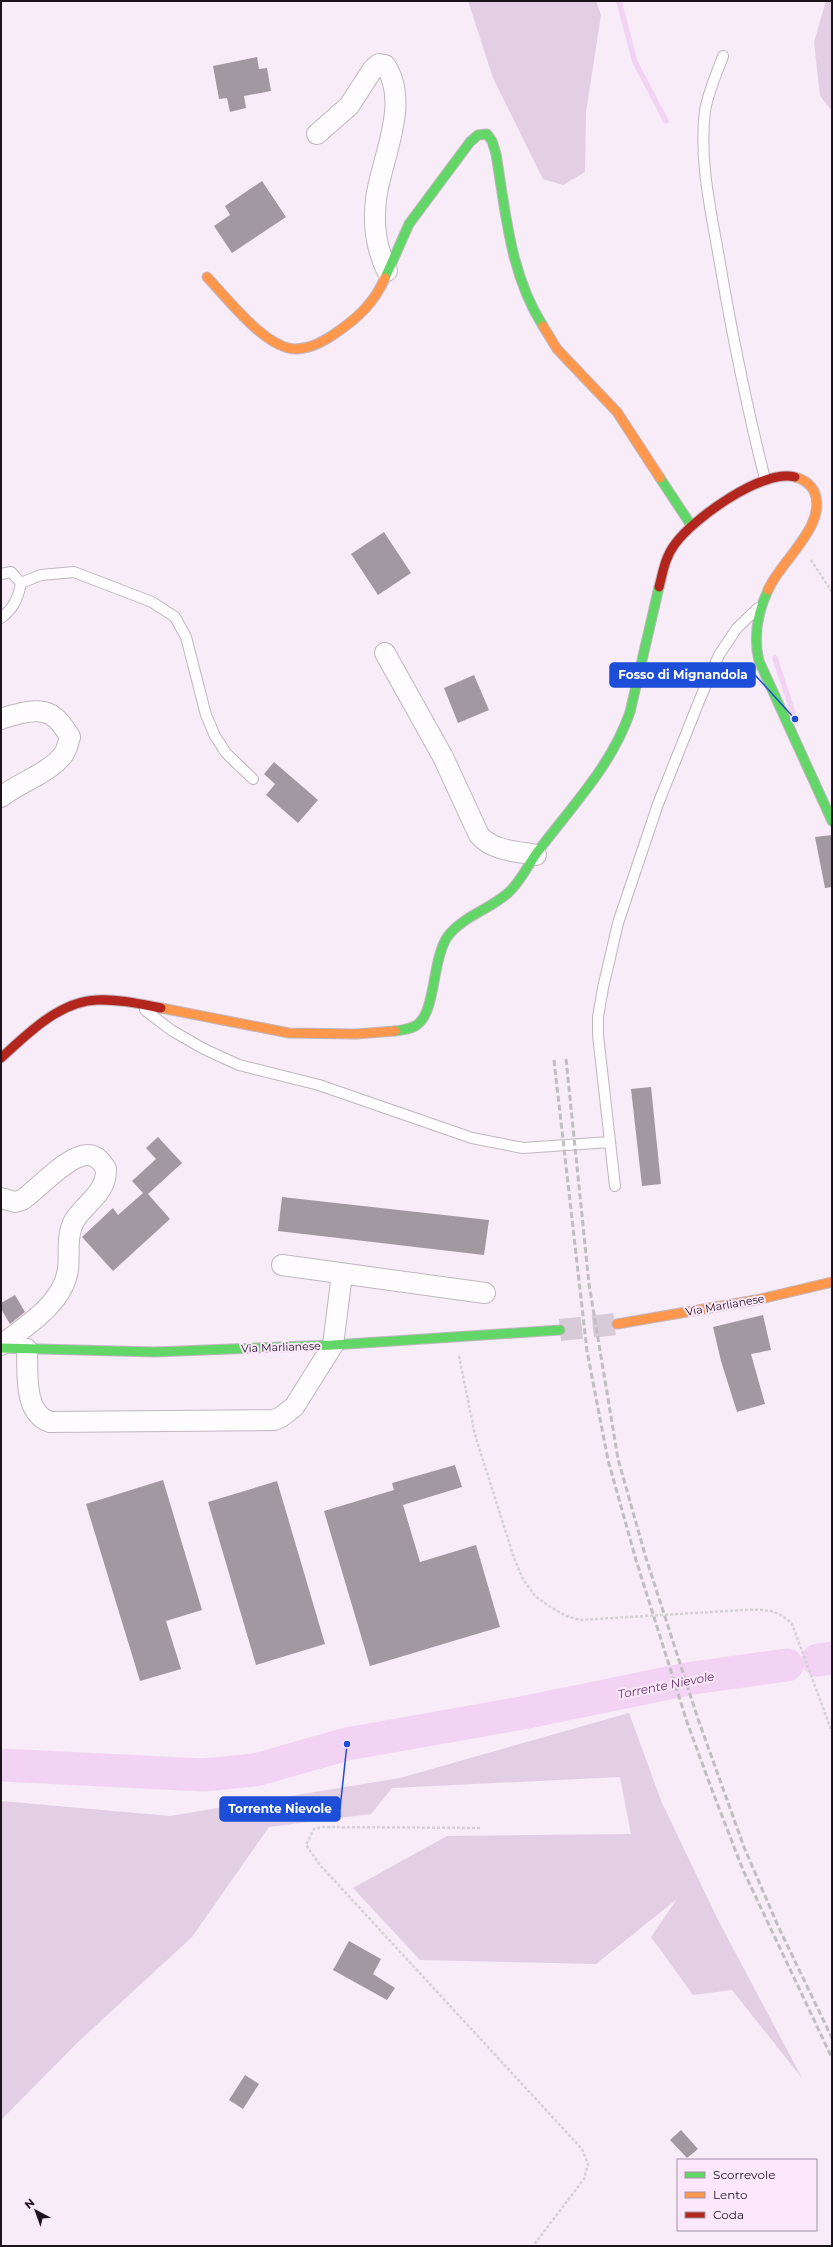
<svg xmlns="http://www.w3.org/2000/svg" width="833" height="2247" viewBox="0 0 833 2247" font-family="Montserrat,sans-serif">
	<style>
		.green { fill: #e2cfe3 }
		.lines { fill: none; stroke-linecap: round; stroke-linejoin: round }
		.stream { stroke: #f2d3f4; stroke-width: 5.5 }
		.river { stroke: #f2d3f4; stroke-width: 33 }
		.building { fill: #a298a2 }
		.secondary-tunnel { stroke: #d6cbd7; stroke-width: 22; stroke-dasharray: 22 11; stroke-linecap: butt }
		.lane-casing { stroke: #c0b6c0; stroke-width: 12 }
		.street-casing { stroke: #c0b6c0; stroke-width: 22 }
		.fast-casing { stroke: #c0b6c0; stroke-width: 11 }
		.slow-casing { stroke: #c0b6c0; stroke-width: 11 }
		.jam-casing { stroke: #c0b6c0; stroke-width: 11 }
		.path { stroke: #d5d2d5; stroke-width: 2.5; stroke-dasharray: 3 2; stroke-linecap: butt }
		.lane { stroke: #fefcfe; stroke-width: 10 }
		.street { stroke: #fefcfe; stroke-width: 20 }
		.fast { stroke: #63d668; stroke-width: 9 }
		.slow { stroke: #ff974d; stroke-width: 9 }
		.jam { stroke: #b3261e; stroke-width: 9 }
		.rail { stroke: #c1bec1; stroke-width: 3; stroke-dasharray: 6 3; stroke-linecap: butt }
		.labels { text-anchor: middle; dominant-baseline: central; stroke-width: 4; stroke-linejoin: round; paint-order: stroke }
		.street-label { font-size: 11px; fill: #1c131d; stroke: #fce7fd }
		.water-label { font-size: 12px; font-style: italic; fill: #67376b; stroke: #fce7fd }
		.leader { fill: none; stroke: #1d4ed8; stroke-width: 1.5 }
		.callout-dot { fill: #1d4ed8; stroke: #fce7fd; stroke-width: 1.5 }
		.callout { fill: #1d4ed8; stroke: #1d4ed8; stroke-width: 1.5 }
		.callout-label { font-size: 12px; text-anchor: middle; font-weight: bold; fill: #fff }
	</style>
	<rect width="100%" height="100%" fill="#f7ecf8"/>
	<!-- green -->
	<path class="green" d="M468 1H596L601 15 586 112 585 172 563 185 543 179 493 78Z
		M826 1H832V111L820 96 814 42Z
		M629 1713 662 1803 718 1920 802 2078 732 1990 693 1995 651 1937 677 1899 596 1964 420 1960 353 1888 447 1836 631 1834 620 1777 392 1788 371 1814 269 1827 192 1937 77 2043 1 2120V1801L170 1816 400 1778Z"/>
	<g class="lines">
		<!-- stream -->
		<path class="stream" d="M619 1 635 62 666 121
			M775 658 793 713"/>
		<!-- river -->
		<path class="river" d="M818 1660 832 1658
			M1 1765 203 1775 255 1770 347 1744 522 1713 693 1678 787 1665"/>
	</g>
	<!-- building -->
	<path class="building" d="M257 57 259 69 267 68 271 91 244 96 246 108 230 112 227 98 219 99 213 66Z
		M262 181 286 217 232 253 214 226 230 215 225 206Z
		M384 532 411 573 378 595 351 554Z
		M474 675 489 710 458 723 444 688Z
		M274 762 318 800 298 823 266 795 275 784 264 774Z
		M832 835V887L825 888 815 837Z
		M651 1087 661 1184 642 1186 631 1089Z
		M158 1137 182 1163 148 1194 170 1219 113 1271 82 1237 113 1208 118 1215 143 1193 132 1181 156 1159 146 1148Z
		M282 1197 489 1220 484 1255 278 1231Z
		M15 1295 25 1312 10 1324 1 1309V1303Z
		M763 1315 771 1350 751 1354 765 1404 737 1412 721 1361 713 1327Z
		M455 1465 462 1487 403 1505 420 1562 476 1545 500 1627 370 1666 324 1511 394 1490 392 1483Z
		M163 1480 202 1610 166 1621 181 1669 140 1681 86 1504Z
		M277 1481 325 1644 256 1665 208 1502Z
		M349 1941 381 1959 373 1974 395 1988 387 2000 333 1970Z
		M245 2075 259 2084 243 2109 229 2100Z
		M681 2130 698 2149 687 2158 670 2140Z"/>
	<g class="lines">
		<!-- secondary-tunnel -->
		<path class="secondary-tunnel" d="M560 1330 617 1324"/>
		<defs>
			<path id="lane" d="M723 56C717 73 708 92 705 111 699 157 710 207 718 252 731 329 746 404 765 479
				M1 574 11 572 21 583C18 599 13 609 1 618
				M21 583 41 575 74 572 152 602 175 617 186 637 206 715 215 736 226 753 253 779
				M145 1010 171 1030 204 1049 239 1065 319 1085 472 1138 523 1148 610 1142
				M615 1186 598 1035V1017L603 988 618 923 658 804 702 694 719 655 737 628 758 608"/>
			<path id="street" d="M317 134 349 106 373 69 379 64 385 65C411 103 381 159 376 199 373 226 376 247 387 271
				M385 653 443 757 479 835C493 851 515 851 536 855
				M1 719C8 716 15 715 22 713 48 707 58 716 70 737 68 743 67 750 63 755 48 774 20 782 1 797
				M1 1198 15 1202 22 1200C38 1189 69 1154 88 1155 96 1155 102 1162 106 1169 107 1193 85 1203 74 1221 66 1236 70 1254 68 1269 64 1303 25 1327 1 1345
				M282 1265 485 1293
				M27 1349C28 1372 23 1413 50 1422L274 1420 281 1417 294 1407 333 1345 342 1274"/>
			<path id="fast" d="M385 278 409 224 470 142 478 135 487 134 492 141 496 154C506 214 510 274 543 326
				M660 478 691 525
				M768 590C758 612 753 637 759 661L832 821
				M395 1031C403 1030 412 1029 418 1024 436 1010 432 958 448 936 463 916 491 909 509 892 522 880 528 864 539 850 572 806 612 765 630 712L659 587
				M1 1348 155 1352 333 1345 560 1330"/>
			<path id="slow" d="M207 277C227 298 265 348 295 349 311 349 328 339 340 330 360 316 375 301 385 278
				M543 326 557 349 617 412 660 478
				M768 590C780 561 829 525 814 491 810 484 803 479 795 477
				M161 1008 289 1033 356 1034 395 1031
				M617 1324 756 1300 832 1282"/>
			<path id="jam" d="M659 587C663 572 665 557 675 544 694 518 762 469 795 477
				M1 1058C27 1034 60 1001 97 1000 118 999 140 1004 161 1008"/>
		</defs>
		<!-- lane casing -->
		<use href="#lane" class="lane-casing"/>
		<!-- street casing -->
		<use href="#street" class="street-casing"/>
		<!-- fast casing -->
		<use href="#fast" class="fast-casing"/>
		<!-- slow casing -->
		<use href="#slow" class="slow-casing"/>
		<!-- jam casing -->
		<use href="#jam" class="jam-casing"/>
		<!-- path -->
		<path class="path" d="M811 560 832 592
			M459 1356 475 1435 514 1558 523 1579 535 1596 549 1606 566 1616 580 1620 744 1610C763 1609 778 1609 792 1624L832 1732
			M480 1828 322 1827 314 1829 306 1845 320 1865 582 2149 588 2164 584 2179 533 2246"/>
		<!-- lane -->
		<use href="#lane" class="lane"/>
		<!-- street -->
		<use href="#street" class="street"/>
		<!-- fast -->
		<use href="#fast" class="fast"/>
		<!-- slow -->
		<use href="#slow" class="slow"/>
		<!-- jam -->
		<use href="#jam" class="jam"/>
		<!-- rail -->
		<path class="rail" d="M566 1059 589 1284 618 1459 646 1558 698 1719 744 1847 778 1926 832 2038
			M554 1060 587 1351 608 1460 636 1560 687 1722 712 1790 743 1870 832 2058"/>
	</g>
	<g class="labels">
		<!-- street labels -->
		<g class="street-label">
			<text transform="translate(725 1305) rotate(-10)">Via Marlianese</text>
			<text transform="translate(281 1347) rotate(-2)">Via Marlianese</text>
		</g>
		<!-- water labels -->
		<g class="water-label">
			<text transform="translate(666 1685) rotate(-11)">Torrente Nievole</text>
		</g>
	</g>
	<!-- callouts -->
	<path class="leader" d="M795 719L755 675M347 1744L340 1809"/>
	<g class="callout-dot">
		<circle cx="795" cy="719" r="4"/>
		<circle cx="347" cy="1744" r="4"/>
	</g>
	<g class="callout">
		<rect x="610" y="663" width="145" height="24" rx="4"/>
		<rect x="220" y="1797" width="120" height="24" rx="4"/>
	</g>
	<g class="callout-label">
		<text x="683" y="679">Fosso di Mignandola</text>
		<text x="280" y="1813">Torrente Nievole</text>
	</g>
	<!-- border -->
	<rect width="833" height="2247" fill="none" stroke="#1c131d" stroke-width="4"/>
	<!-- legend -->
	<rect x="677" y="2159" width="140" height="72" fill="#fce7fd" stroke="#a292a3"/>
	<rect x="685" y="2172" width="20" height="6" fill="#63d668" stroke="#a292a3"/>
	<text x="713" y="2179" font-size="12" fill="#1c131d">Scorrevole</text>
	<rect x="685" y="2192" width="20" height="6" fill="#ff974d" stroke="#a292a3"/>
	<text x="713" y="2199" font-size="12" fill="#1c131d">Lento</text>
	<rect x="685" y="2212" width="20" height="6" fill="#b3261e" stroke="#a292a3"/>
	<text x="713" y="2219" font-size="12" fill="#1c131d">Coda</text>
	<!-- north arrow -->
	<g transform="translate(36 2211) rotate(319)" stroke="#fce7fd" stroke-width="3" paint-order="stroke">
	<path d="M0-3L7 15L0 10L-7 15Z" fill="#1c131d"/>
	<text y="-6" font-size="11" font-weight="bold" text-anchor="middle" fill="#1c131d">N</text>
	</g>
</svg>
